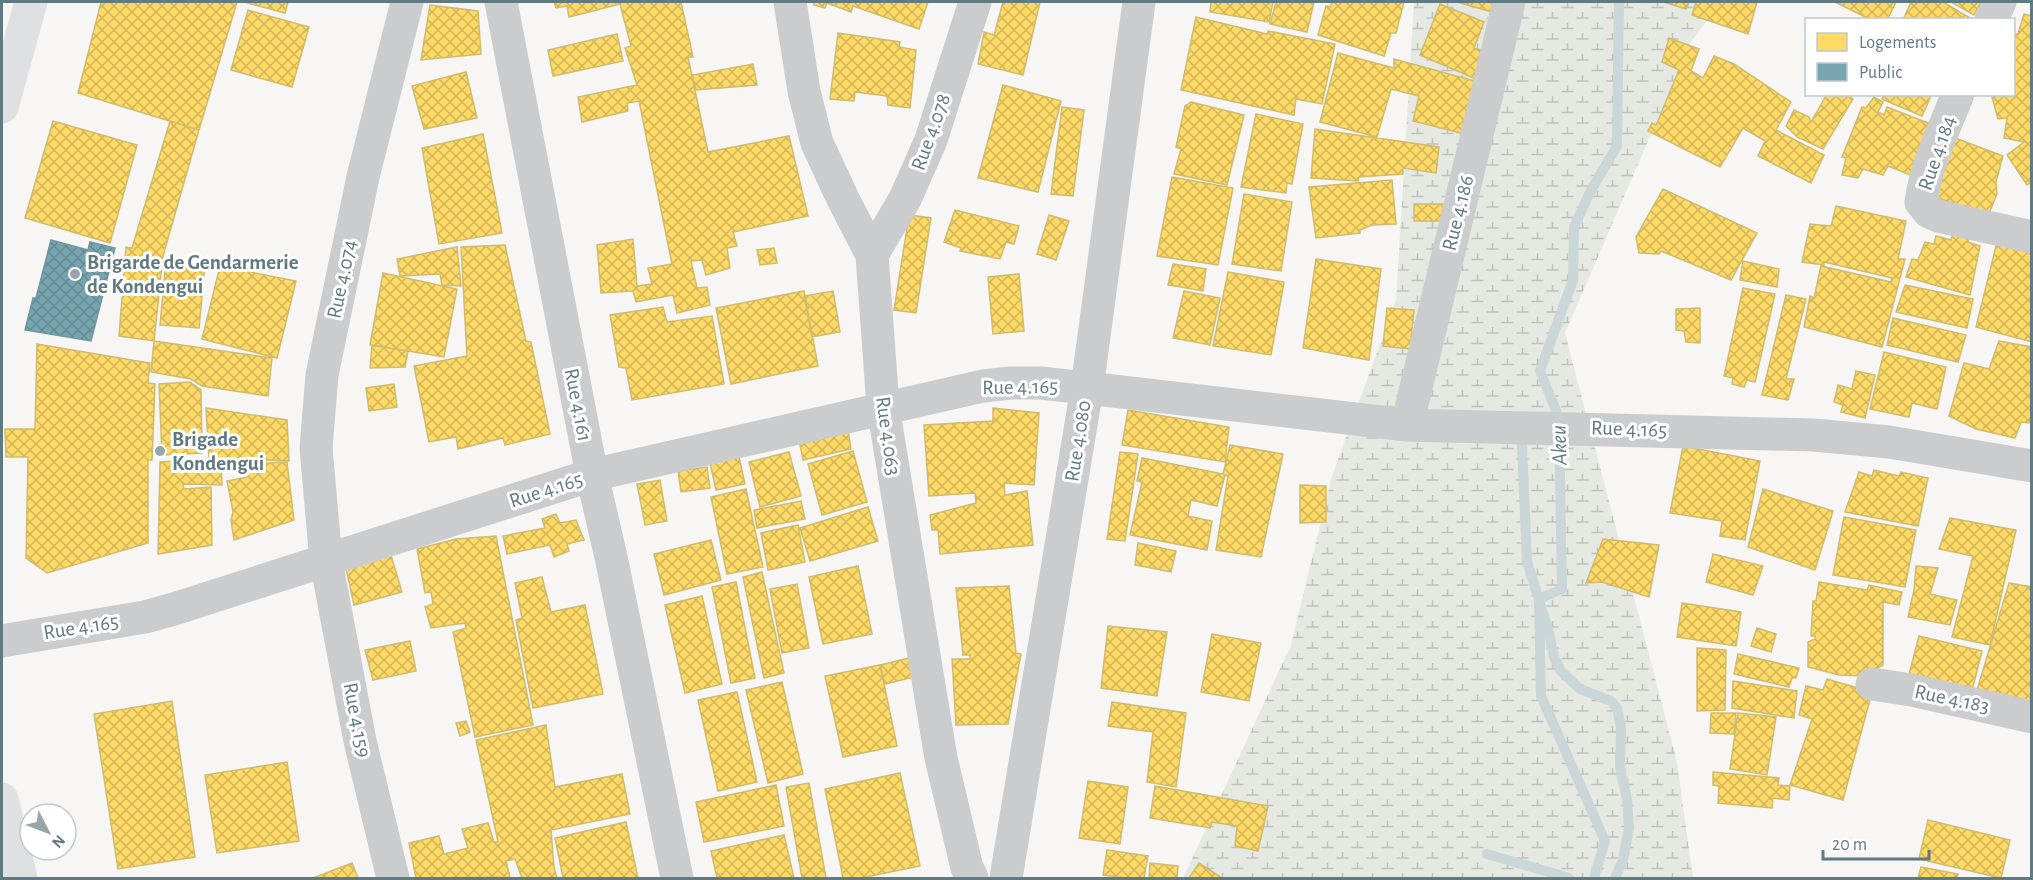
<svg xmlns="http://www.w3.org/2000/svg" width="2033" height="880" viewBox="0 0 2033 880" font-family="'Alegreya Sans',sans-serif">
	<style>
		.wetland { fill: url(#wetland-marsh) }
		.homes { fill: url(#homes-cross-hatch); stroke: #cfbc6e; stroke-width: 1.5 }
		.public { fill: url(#public-cross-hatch); stroke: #6f98a2; stroke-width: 1.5 }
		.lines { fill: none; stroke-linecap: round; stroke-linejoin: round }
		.stream { stroke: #cbd6d8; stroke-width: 10 }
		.minor { stroke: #cbcccd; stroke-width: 33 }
		.major { stroke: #dfe0e1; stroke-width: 33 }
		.poi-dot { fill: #95a5aa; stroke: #fff; stroke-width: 2 }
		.labels { text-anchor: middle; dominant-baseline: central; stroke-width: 6; stroke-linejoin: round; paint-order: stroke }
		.street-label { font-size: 21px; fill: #607a82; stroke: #fff }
		.poi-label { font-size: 21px; font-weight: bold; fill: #607a82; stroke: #fff; text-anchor: start }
		.water-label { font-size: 22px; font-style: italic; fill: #5a7a7d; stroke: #fff }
	</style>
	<defs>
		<pattern id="wetland-marsh" width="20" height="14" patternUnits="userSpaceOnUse" patternTransform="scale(1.5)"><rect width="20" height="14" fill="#e6e9e2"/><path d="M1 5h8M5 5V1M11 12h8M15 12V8" fill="none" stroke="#bec2bd"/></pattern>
		<pattern id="homes-cross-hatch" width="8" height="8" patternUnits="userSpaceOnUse" patternTransform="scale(1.5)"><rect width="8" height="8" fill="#ffd966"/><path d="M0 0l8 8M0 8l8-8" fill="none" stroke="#d2b559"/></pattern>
		<pattern id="public-cross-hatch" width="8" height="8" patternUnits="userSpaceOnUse" patternTransform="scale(1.5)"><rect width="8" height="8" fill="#76a5af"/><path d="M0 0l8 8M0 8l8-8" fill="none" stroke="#648b94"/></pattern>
	</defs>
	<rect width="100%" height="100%" fill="#f7f6f5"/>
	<!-- wetland -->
	<path class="wetland" d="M1414 2H1721L1691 42 1565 333 1677 762 1693 878H1183L1291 645 1332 476 1396 300Z"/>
	<!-- homes -->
	<path class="homes" d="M101 2H237L199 130 78 93Z
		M244 2H288L285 13Z
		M554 2H681L693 57H688L708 152 789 136 808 216 733 232 737 246 727 248 730 268 706 275 702 260 691 261 697 288 707 287 710 305 677 313 673 295 636 302 633 291 601 293 597 245 633 239 637 286 652 284 648 268 672 264 639 101 627 103 628 111 582 122 578 97 637 85 625 48 631 46 620 4 569 17 567 6 556 8Z
		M813 2H928L919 29 853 6 851 12 827 3 825 8 814 5Z
		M1003 2H1040L1023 75 978 64 984 32 994 35Z
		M1211 2H1273L1269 22 1210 12Z
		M1276 2H1314L1307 32 1270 24Z
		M1332 2H1404L1396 33H1391L1384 56 1318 35 1326 6 1330 7Z
		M1457 2H1499L1496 13Z
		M1664 2H1689L1686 9Z
		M1696 2H1757L1748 34 1692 15Z
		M1835 2H1896L1887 20H1871Z
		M1911 2H1943L1972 19 1903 20Z
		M1951 2H1981L1974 15Z
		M1440 4 1484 22 1474 48 1487 53 1476 79 1420 55Z
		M430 5 478 11 481 54 421 60Z
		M248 10 309 27 292 87 231 70Z
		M2024 14 2032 16V182L2027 185 2007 155 2024 142 2004 138 2007 118 1998 119 1992 97H1996L1997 94H2014V34H2018Z
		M1196 17 1267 34 1268 31 1335 44 1322 104 1296 99 1294 115 1181 90Z
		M838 33 900 42 899 47 916 50 910 108 888 105 887 96 855 92 854 101 830 99Z
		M617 34 623 61 553 76 548 50Z
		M1669 38 1699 49 1691 71 1703 78 1714 56 1734 64 1791 102 1776 130 1824 155 1811 183 1758 156 1765 141 1743 128 1720 167 1648 131 1652 123 1656 125 1679 70 1662 62Z
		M1338 53 1394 68V59L1475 81 1461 133 1413 121 1419 96 1391 89 1377 137 1320 122Z
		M753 64 757 85 696 90 692 75Z
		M466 72 477 118 424 129 412 86Z
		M1003 85 1061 101 1038 192 978 178Z
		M1827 94H1845L1853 99 1823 149 1797 137 1786 126 1794 110 1809 117 1811 122Z
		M1884 94H1932L1922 116 1882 99Z
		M1874 97 1883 102 1878 112 1884 115 1887 107 1941 128 1920 179 1888 166 1883 175 1863 169 1858 178 1842 175 1846 158 1842 157 1862 107 1866 108Z
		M1191 102 1244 115 1227 185 1174 174 1181 149 1176 147 1185 106Z
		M1062 107 1084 110 1073 196 1051 194Z
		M1256 114 1303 124 1292 184 1287 183 1286 193 1241 187Z
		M53 121 137 145 110 243 25 218Z
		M170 121 199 130 163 256 154 341 119 336 126 247 132 248Z
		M1315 129 1439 147 1436 173 1403 168V174L1359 177 1358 181 1311 178Z
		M483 134 502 233 439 244 422 148Z
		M1950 136 2003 156 1996 182 1997 194 1988 216 1927 194Z
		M1172 177 1233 188 1218 265 1157 256Z
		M1392 180 1396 224 1372 225 1360 230V233L1316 238 1309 187Z
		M1663 189 1757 233 1731 280 1661 251 1659 254 1639 253 1636 237Z
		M1244 194 1292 202 1281 271 1232 264Z
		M1414 204H1445L1446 221H1414Z
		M1836 206 1906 221 1898 259H1905L1882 347 1804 327 1810 296 1814 298 1821 266 1891 282 1892 278 1824 262V265L1802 262 1810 224 1831 226Z
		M955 210 1019 226 1014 244 1006 242 1000 259 960 251 961 248 944 242Z
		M909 215 931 218 916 313 894 310Z
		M1049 215 1069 221 1056 260 1037 254Z
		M1953 233 1969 236 1968 242 1980 246 1970 295 1906 277 1912 259 1918 260 1925 242 1934 244 1936 236 1951 240Z
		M1997 242 2032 251V342L1976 327Z
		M505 245 526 341 531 342 550 434 505 445 503 438 458 449 456 437 429 442 414 366 467 356 461 247Z
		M457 247 461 286 442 285 440 274 400 276 397 259Z
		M774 248 777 263 760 265 757 250Z
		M1316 259 1381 269 1369 360 1303 348Z
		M166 260 205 264 199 328 160 325Z
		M1743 261 1779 269 1777 287 1740 280Z
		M1173 264 1206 269 1203 291 1168 285Z
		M220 266 296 281 277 358 202 339Z
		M1228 272 1284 282 1271 355 1213 346Z
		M383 273 457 289 444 357 370 345Z
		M1019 274 1024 331 993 334 988 277Z
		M1905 285 1973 299 1967 328 1896 312Z
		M1743 288 1775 294 1755 382 1747 380 1744 387 1732 384 1733 378 1724 376Z
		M804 291 818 366 731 384 716 308Z
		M833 291 840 332 812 337 804 296Z
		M1184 291 1220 298 1210 345 1173 338Z
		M1786 295 1806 299 1786 379H1794L1788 400 1762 395Z
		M663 307 667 322 712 316 724 384 632 400 626 368 619 367 610 315Z
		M1387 308 1414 310 1410 349 1383 346Z
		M1700 308V343L1686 342 1684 331 1676 330V309Z
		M1893 318 1966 335 1958 362 1887 345Z
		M154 341 272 358 268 396 202 386 191 379 151 372Z
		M1999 341 2032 347V415L2029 423 2021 422 2015 438 1976 429 1949 416 1964 363 1989 369Z
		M37 344 150 363 148 383 155 384 152 460H148V543L47 573 26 558 28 457H6L5 429H35Z
		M372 345 408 351 405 367 370 368Z
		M1884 352 1946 367 1937 409 1912 403 1909 417 1870 409Z
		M1856 371 1875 375 1865 418 1841 412 1843 405 1834 402 1838 385 1852 389Z
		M190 382 201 390 202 453 162 455 159 384Z
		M394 384 397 407 369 411 366 388Z
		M206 408 287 420 289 461 235 459V463L221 462 222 485 183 484 184 489 211 487 212 545 158 554 160 462 209 459Z
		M993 408 1039 413 1034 485 1004 483 1005 495 1027 491 1033 545 940 554 938 530H932L930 515 976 503 975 493 929 496 924 425 993 421Z
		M1128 410 1229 427 1225 462 1122 445Z
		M848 430 851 449 803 460 799 440Z
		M1230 445 1283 454 1261 557 1216 550 1228 476 1225 475 1217 506 1191 500 1188 516 1212 521 1207 550 1130 535 1142 482 1137 481 1142 458 1223 474Z
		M1683 446 1760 461 1745 540 1720 536 1722 521 1670 513Z
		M853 451 867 502 822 515 808 464Z
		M789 452 801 496 760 507 749 462Z
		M1120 452 1138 454 1125 541 1107 539Z
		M739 457 745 484 716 490 710 463Z
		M287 462 294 520 234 540 231 520 233 512 227 481 248 477 247 464Z
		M707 467 710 488 681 492 678 471Z
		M1874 470 1899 476 1901 472 1928 478 1918 526 1845 512 1859 472 1872 476Z
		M660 480 667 521 645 525 637 484Z
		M1300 485 1326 486V522L1300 523Z
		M746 489 763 567 727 574 711 497Z
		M1763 489 1833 511 1815 570 1748 547Z
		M801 501 805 519 757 528 754 510Z
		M868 507 878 541 810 561 800 528Z
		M556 514 560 523 576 520 584 540 567 544 569 551 554 557 550 545 507 554 503 536 545 528 542 519Z
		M1844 517 1916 530 1905 587 1833 575Z
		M1950 518 2016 530 1990 645 1952 637 1973 556 1939 549Z
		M798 525 805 562 768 570 761 533Z
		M496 536 533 725 475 737 453 632 466 628 465 623 431 628 425 607 433 604 431 592 425 593 417 549 456 539Z
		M1603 539 1659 545 1649 597 1602 582 1586 583Z
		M711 540 721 580 664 595 654 554Z
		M1138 543 1176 551 1171 572 1135 565Z
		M390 552 402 592 354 605 346 568Z
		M1713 554 1763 566 1753 595 1706 582Z
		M858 566 872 634 823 644 809 577Z
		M1916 566 1938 568 1930 594 1957 600 1950 625 1908 617 1914 590Z
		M762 572 784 673 764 678 743 577Z
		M542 577 551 612 585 605 603 694 533 708 516 620 522 618 515 583Z
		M736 582 755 678 731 683 712 587Z
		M1819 582 1867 590 1869 585 1902 592 1899 605 1883 602V665L1864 676 1839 675 1808 667V642L1815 639V636H1811L1813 601H1816Z
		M2009 583 2032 587 2031 724 1972 707Z
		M797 584 809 648 782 653 770 589Z
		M1009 586 1016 653 1021 654 1008 724 956 725 952 659H970V655H963L956 588Z
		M702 596 722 684 685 693 665 605Z
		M1682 603 1741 612 1736 646 1677 637Z
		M1108 626 1167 632 1157 696 1101 688Z
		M1757 628 1776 634 1771 652 1751 646Z
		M1212 634 1261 643 1249 701 1201 692Z
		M1919 636 1982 651 1970 698 1907 682Z
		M410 641 416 671 373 680 365 650Z
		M1697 648 1726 650 1725 710 1697 711Z
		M1738 654 1799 668 1796 678H1792L1789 687 1734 674Z
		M909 658 914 677 885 684 880 665Z
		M880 665 897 746 843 757 825 676Z
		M1827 679 1872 692 1843 800 1790 785 1812 719 1799 715 1806 686 1823 690Z
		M1733 681 1797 691 1794 718 1732 708Z
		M782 682 803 774 768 783 746 690Z
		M737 692 757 782 718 791 698 700Z
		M172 701 195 857 118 869 94 714Z
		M1112 702 1186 713 1176 787 1147 782 1153 732 1108 726Z
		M1711 713H1736L1734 734 1710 733Z
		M1738 713 1776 717 1767 775 1730 769Z
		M466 721 470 732 460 736 456 723Z
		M546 725 555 787 622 774 630 814 551 830 554 867 557 878H522L515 859 506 861 510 877 416 878 409 843 439 836 444 854 468 848 462 829 488 823 494 842H498L476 740Z
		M287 762 299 841 217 853 205 775Z
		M1713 772 1779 778 1778 785 1790 786 1789 800 1773 798 1772 808 1718 803 1719 786 1713 785Z
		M900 773 920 866 861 878H843L825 789Z
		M1088 781 1128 787 1120 844 1079 838Z
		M809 783 826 878H802L786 787Z
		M776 785 784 826 704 842 696 802Z
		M1155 786 1268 806 1258 851 1235 846 1237 826 1212 822 1210 828 1150 818Z
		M1928 820 2010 840 2001 878 1919 859Z
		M626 822 638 878H563L555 838Z
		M784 835 794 878H717L711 851Z
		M1107 850 1148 856 1144 878H1126L1103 875Z
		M352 863 358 878H313Z
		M1150 863 1178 866 1177 878H1149Z
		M1199 863 1222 878H1189Z
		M1921 867 1958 874 1957 878H1918Z"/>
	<!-- public -->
	<path class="public" d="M51 240 88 250 90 242 115 248 91 341 25 330 33 298H36Z"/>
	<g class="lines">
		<!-- stream -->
		<path class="stream" d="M1522 446 1527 561 1549 633 1554 657 1561 671 1580 689 1611 701 1617 708 1621 727 1620 767 1627 799 1629 828 1623 860 1615 878
			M1487 854 1569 878
			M1594 878 1605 841 1541 696 1539 599 1562 589 1559 418 1540 371 1573 280 1574 227 1590 192 1617 146 1619 2"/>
		<!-- minor -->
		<path class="minor" d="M501 2 592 475 611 557 677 878
			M790 2 804 91 817 143 843 199 872 255 883 407 941 758 967 868 972 878
			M1991 20 2000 2
			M1958 94C1944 129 1926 165 1921 202L1929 212 1938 216 2032 237
			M872 255 905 199 931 140 975 2
			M1407 425 1509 2
			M2 641 145 617 174 609 592 475 983 386 1010 383H1040L1087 388 1407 425 1814 435 1889 442 2032 466
			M1872 684 1911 690 2032 717
			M393 878 360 741 326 561 316 448 322 375 363 177 407 2
			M1006 878 1087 388 1139 2"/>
		<!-- major -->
		<path class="major" d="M2 107 31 2
			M2 799 21 878"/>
	</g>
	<!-- markers -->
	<g class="poi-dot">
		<circle cx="75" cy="274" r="6"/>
		<circle cx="160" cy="451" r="6"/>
	</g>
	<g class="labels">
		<!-- street labels -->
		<g class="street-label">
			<text transform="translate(931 132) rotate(-70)">Rue 4.078</text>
			<text transform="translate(1937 153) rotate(-71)">Rue 4.184</text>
			<text transform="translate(1458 213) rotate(-76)">Rue 4.186</text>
			<text transform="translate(342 279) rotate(-78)">Rue 4.074</text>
			<text transform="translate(1020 387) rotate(-1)">Rue 4.165</text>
			<text transform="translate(578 405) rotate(79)">Rue 4.161</text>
			<text transform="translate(1629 429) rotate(2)">Rue 4.165</text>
			<text transform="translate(888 436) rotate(82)">Rue 4.063</text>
			<text transform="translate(1078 441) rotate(-81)">Rue 4.080</text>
			<text transform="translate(546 490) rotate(-18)">Rue 4.165</text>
			<text transform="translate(81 627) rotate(-9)">Rue 4.165</text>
			<text transform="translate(1952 699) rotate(12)">Rue 4.183</text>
			<text transform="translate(357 720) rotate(79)">Rue 4.159</text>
		</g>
		<!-- poi labels -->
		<g class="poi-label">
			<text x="87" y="262">Brigarde de Gendarmerie<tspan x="87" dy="24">de Kondengui</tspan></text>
			<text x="172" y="439">Brigade<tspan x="172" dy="24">Kondengui</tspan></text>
		</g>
		<!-- water labels -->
		<g class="water-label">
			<text transform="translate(1559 445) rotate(-92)">Akeu</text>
		</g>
	</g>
	<!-- border -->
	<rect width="2033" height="880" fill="none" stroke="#607a82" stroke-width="6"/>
	<!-- legend -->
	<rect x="1805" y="18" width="210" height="78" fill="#ffffff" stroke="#bfcacd" stroke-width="1.5"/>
	<rect x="1817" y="33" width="30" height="18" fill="#ffd966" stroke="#bfcacd" stroke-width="1.5"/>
	<text x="1859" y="48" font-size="18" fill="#607a82">Logements</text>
	<rect x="1817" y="63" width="30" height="18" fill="#76a5af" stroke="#bfcacd" stroke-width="1.5"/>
	<text x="1859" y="78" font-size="18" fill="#607a82">Public</text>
	<!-- north arrow -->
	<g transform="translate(48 832) rotate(132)"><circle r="28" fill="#ffffff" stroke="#bfcacd" stroke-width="1.5"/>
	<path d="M0-4.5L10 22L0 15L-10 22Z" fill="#95a5aa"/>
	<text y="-9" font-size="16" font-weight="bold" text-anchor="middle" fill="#607a82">N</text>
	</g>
	<!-- scale -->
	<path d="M1823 850v9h106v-9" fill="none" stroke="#607a82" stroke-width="3"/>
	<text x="1832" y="850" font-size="18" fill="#607a82" stroke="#ffffff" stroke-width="4.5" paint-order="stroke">20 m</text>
</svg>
